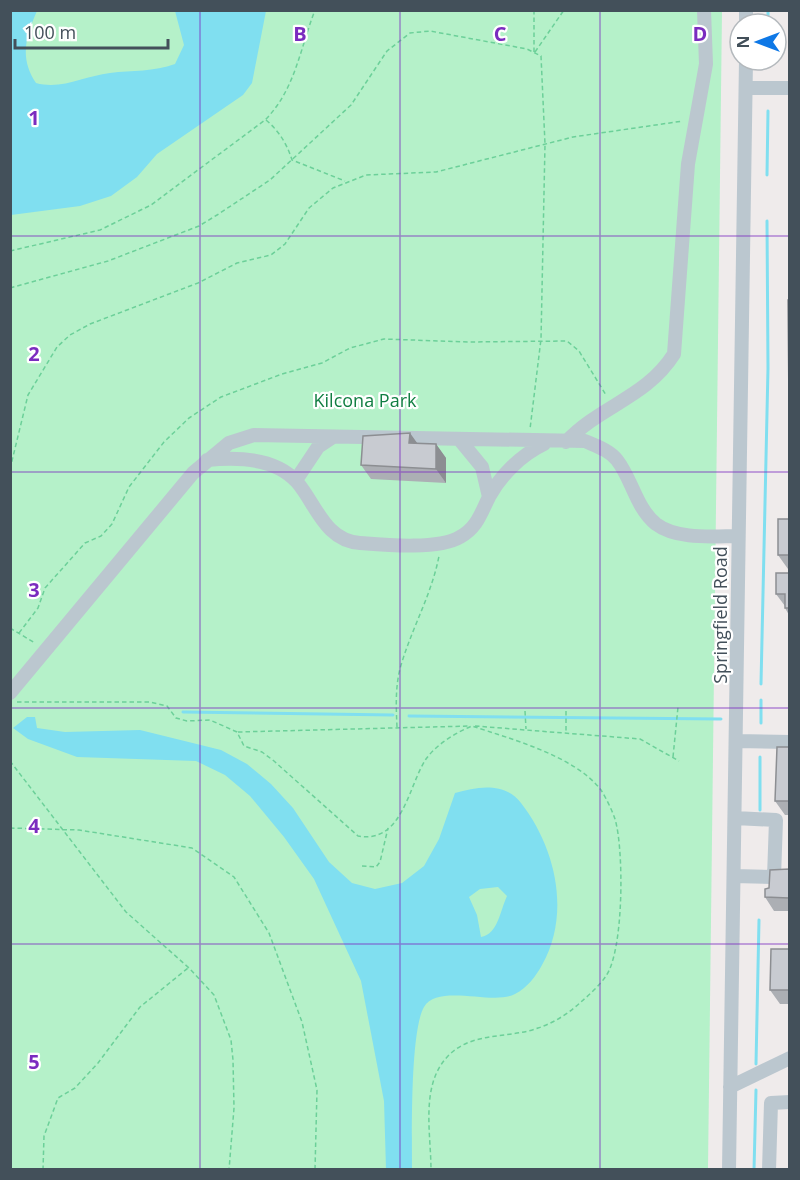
<svg xmlns="http://www.w3.org/2000/svg" width="800" height="1180" viewBox="0 0 800 1180" font-family="'Open Sans',sans-serif">
	<style>
		.green { fill: #b5f1c9 }
		.water { fill: #80dff0; fill-rule: evenodd }
		.lines { fill: none; stroke-linecap: round; stroke-linejoin: round }
		.stream { stroke: #80dff0; stroke-width: 3 }
		.path { stroke: #6cd099; stroke-width: 1.5; stroke-dasharray: 4.5 3; stroke-linecap: butt }
		.minor { stroke: #bbc7cf; stroke-width: 14 }
		.wall { fill: #acafb4 }
		.shaded-wall { fill: #8c8e92 }
		.building { fill: #c8cbd1; stroke: #8c8e92; stroke-width: 1.5 }
		.grid { fill: none; stroke: #7b2cbf; stroke-width: 1.5; stroke-opacity: 0.55 }
		.labels { text-anchor: middle; dominant-baseline: central; stroke-width: 4.5; stroke-linejoin: round; paint-order: stroke }
		.park-label { font-size: 18px; fill: #117e42; stroke: #fff }
		.street-label { font-size: 18px; fill: #43505a; stroke: #fff }
		.grid-label { font-size: 20px; text-anchor: middle; font-weight: bold; fill: #7b2cbf; stroke: #fff; stroke-width: 4.5; stroke-linejoin: round; paint-order: stroke }
	</style>
	<rect width="100%" height="100%" fill="#efebeb"/>
	<!-- green -->
	<path class="green" d="M10 11H722L708 1169H11Z"/>
	<!-- water -->
	<path class="water" d="M11 10 37 11C26 36 19 58 36 83 62 90 84 76 110 73 132 70 154 72 175 64L184 45 175 11H266L252 83 243 95 157 154 137 177 111 196 80 206 11 215Z
		M27 717H35L37 728 65 732 140 730 221 750 247 764 271 784 293 808 329 862 352 883 375 889 402 883 424 866 439 839 455 793C478 786 505 782 521 803 556 848 571 914 542 965 536 976 527 988 515 994 494 1006 438 983 424 1007 410 1031 412 1137 412 1169H386L384 1101 361 981 314 879 284 837 250 796 225 775 196 761 77 757 28 739 13 728ZM498 887 507 896C500 911 498 934 481 937L477 915 469 897 480 889Z"/>
	<g class="lines">
		<!-- stream -->
		<path class="stream" d="M768 24V10
			M768 63V60
			M767 175 768 111
			M761 684 768 368 767 221
			M183 712 393 715
			M409 716 721 719
			M761 723V700
			M760 810V757
			M756 1064 759 920
			M754 1170 756 1090"/>
		<!-- path -->
		<path class="path" d="M534 10V52
			M535 52 564 10
			M266 120C279 131 287 144 292 160L345 181
			M10 251 100 230 151 205 265 120C295 90 300 49 315 10
			M10 288 108 261 199 226 217 215 270 180 351 105 387 51 410 33 430 31 527 49 541 56 545 144 541 339 530 429
			M10 469 28 395 57 347 70 335 90 324 198 283 237 263 271 255 285 244 309 208 333 188 366 175 436 172 573 137 683 121
			M10 628 35 643
			M19 633 38 608 45 588 85 543 101 536 112 524 129 487 164 442 189 418 221 397 282 374 322 363 350 348 384 339 468 342 567 341 579 351 606 395
			M17 702H150L167 706 176 718 187 721 210 720 237 732 244 746 262 752 274 761 358 836C403 844 408 786 426 759 437 744 455 733 472 726 511 739 575 756 601 790 606 798 612 810 615 819 624 849 624 950 606 976 600 985 589 995 581 1002 569 1013 554 1023 538 1028 509 1039 472 1031 448 1056 420 1085 431 1133 431 1170
			M525 711 526 729
			M566 711V732
			M475 726 640 739 679 761
			M397 727C396 705 395 683 402 662 413 626 432 593 439 556
			M238 732 470 726
			M673 757 678 707
			M10 761 126 912 189 968 214 995 231 1040 233 1060 234 1108 229 1170
			M10 828 79 830 192 848 234 877 269 933 302 1022 317 1090 315 1170
			M362 866 376 867 380 862 388 828
			M43 1170 44 1136 58 1098 75 1088 98 1063 140 1007 188 968"/>
		<!-- minor -->
		<path class="minor" d="M746 24V10
			M746 88H790
			M459 439 482 467 489 497
			M566 442C601 405 646 398 674 354L688 164 706 64 704 10
			M207 460C236 457 275 457 297 482 316 504 325 541 360 543 385 545 438 550 460 537 477 528 481 513 489 497 501 475 521 455 544 444
			M296 480 318 447 333 437
			M10 693 193 473 229 443 254 435 585 441C596 446 609 450 617 460 632 479 636 508 656 524 677 540 714 536 738 536
			M737 741 790 742
			M734 876 774 877 776 820 735 818
			M730 1087 790 1058
			M729 1170 746 60
			M769 1170 771 1103 790 1102"/>
	</g>
	<!-- wall -->
	<path class="wall" d="M417 443 436 444 446 458V483L371 479 361 465Z
		M789 519V569H788L778 555Z
		M789 573V615L785 608V606L776 594Z
		M789 747V815H785L775 801Z
		M789 869V911H774L765 897 769 888Z
		M789 949V1004H780L770 990Z"/>
	<!-- shaded-wall -->
	<path class="shaded-wall" d="M410 433 420 447 409 443Z
		M436 444 446 458V483L436 469Z"/>
	<!-- building -->
	<path class="building" d="M788 300H789V405Z
		M410 433 409 443 436 444V469L361 465 363 436Z
		M778 519H789V555H778Z
		M776 573H789V608H785V594H776Z
		M777 747H789V801H775Z
		M789 869V898L765 897V889L769 888 770 870Z
		M771 949H789V990H770Z"/>
	<!-- grid -->
	<path class="grid" d="M200 10V1170M400 10V1170M600 10V1170M10 236H790M10 472H790M10 708H790M10 944H790"/>
	<g class="labels">
		<!-- park labels -->
		<g class="park-label">
			<text x="365" y="400">Kilcona Park</text>
		</g>
		<!-- street labels -->
		<g class="street-label">
			<text transform="translate(720 615) rotate(-90)">Springfield Road</text>
		</g>
	</g>
	<g class="grid-label">
		<text x="300" y="41">B</text>
		<text x="500" y="41">C</text>
		<text x="700" y="41">D</text>
		<text x="34" y="125">1</text>
		<text x="34" y="361">2</text>
		<text x="34" y="597">3</text>
		<text x="34" y="833">4</text>
		<text x="34" y="1069">5</text>
	</g>
	<!-- border -->
	<rect width="800" height="1180" fill="none" stroke="#43505a" stroke-width="24"/>
	<!-- north arrow -->
	<g transform="translate(758 42) rotate(270)"><circle r="28" fill="#ffffff" stroke="#b4b9bd" stroke-width="1.5"/>
	<path d="M0-4.5L10 22L0 15L-10 22Z" fill="#0e78e6"/>
	<text y="-9" font-size="16" font-weight="bold" text-anchor="middle" fill="#43505a">N</text>
	</g>
	<!-- scale -->
	<path d="M15 39v9h153v-9" fill="none" stroke="#43505a" stroke-width="3"/>
	<text x="24" y="39" font-size="18" fill="#43505a" stroke="#ffffff" stroke-width="4.5" paint-order="stroke">100 m</text>
</svg>
